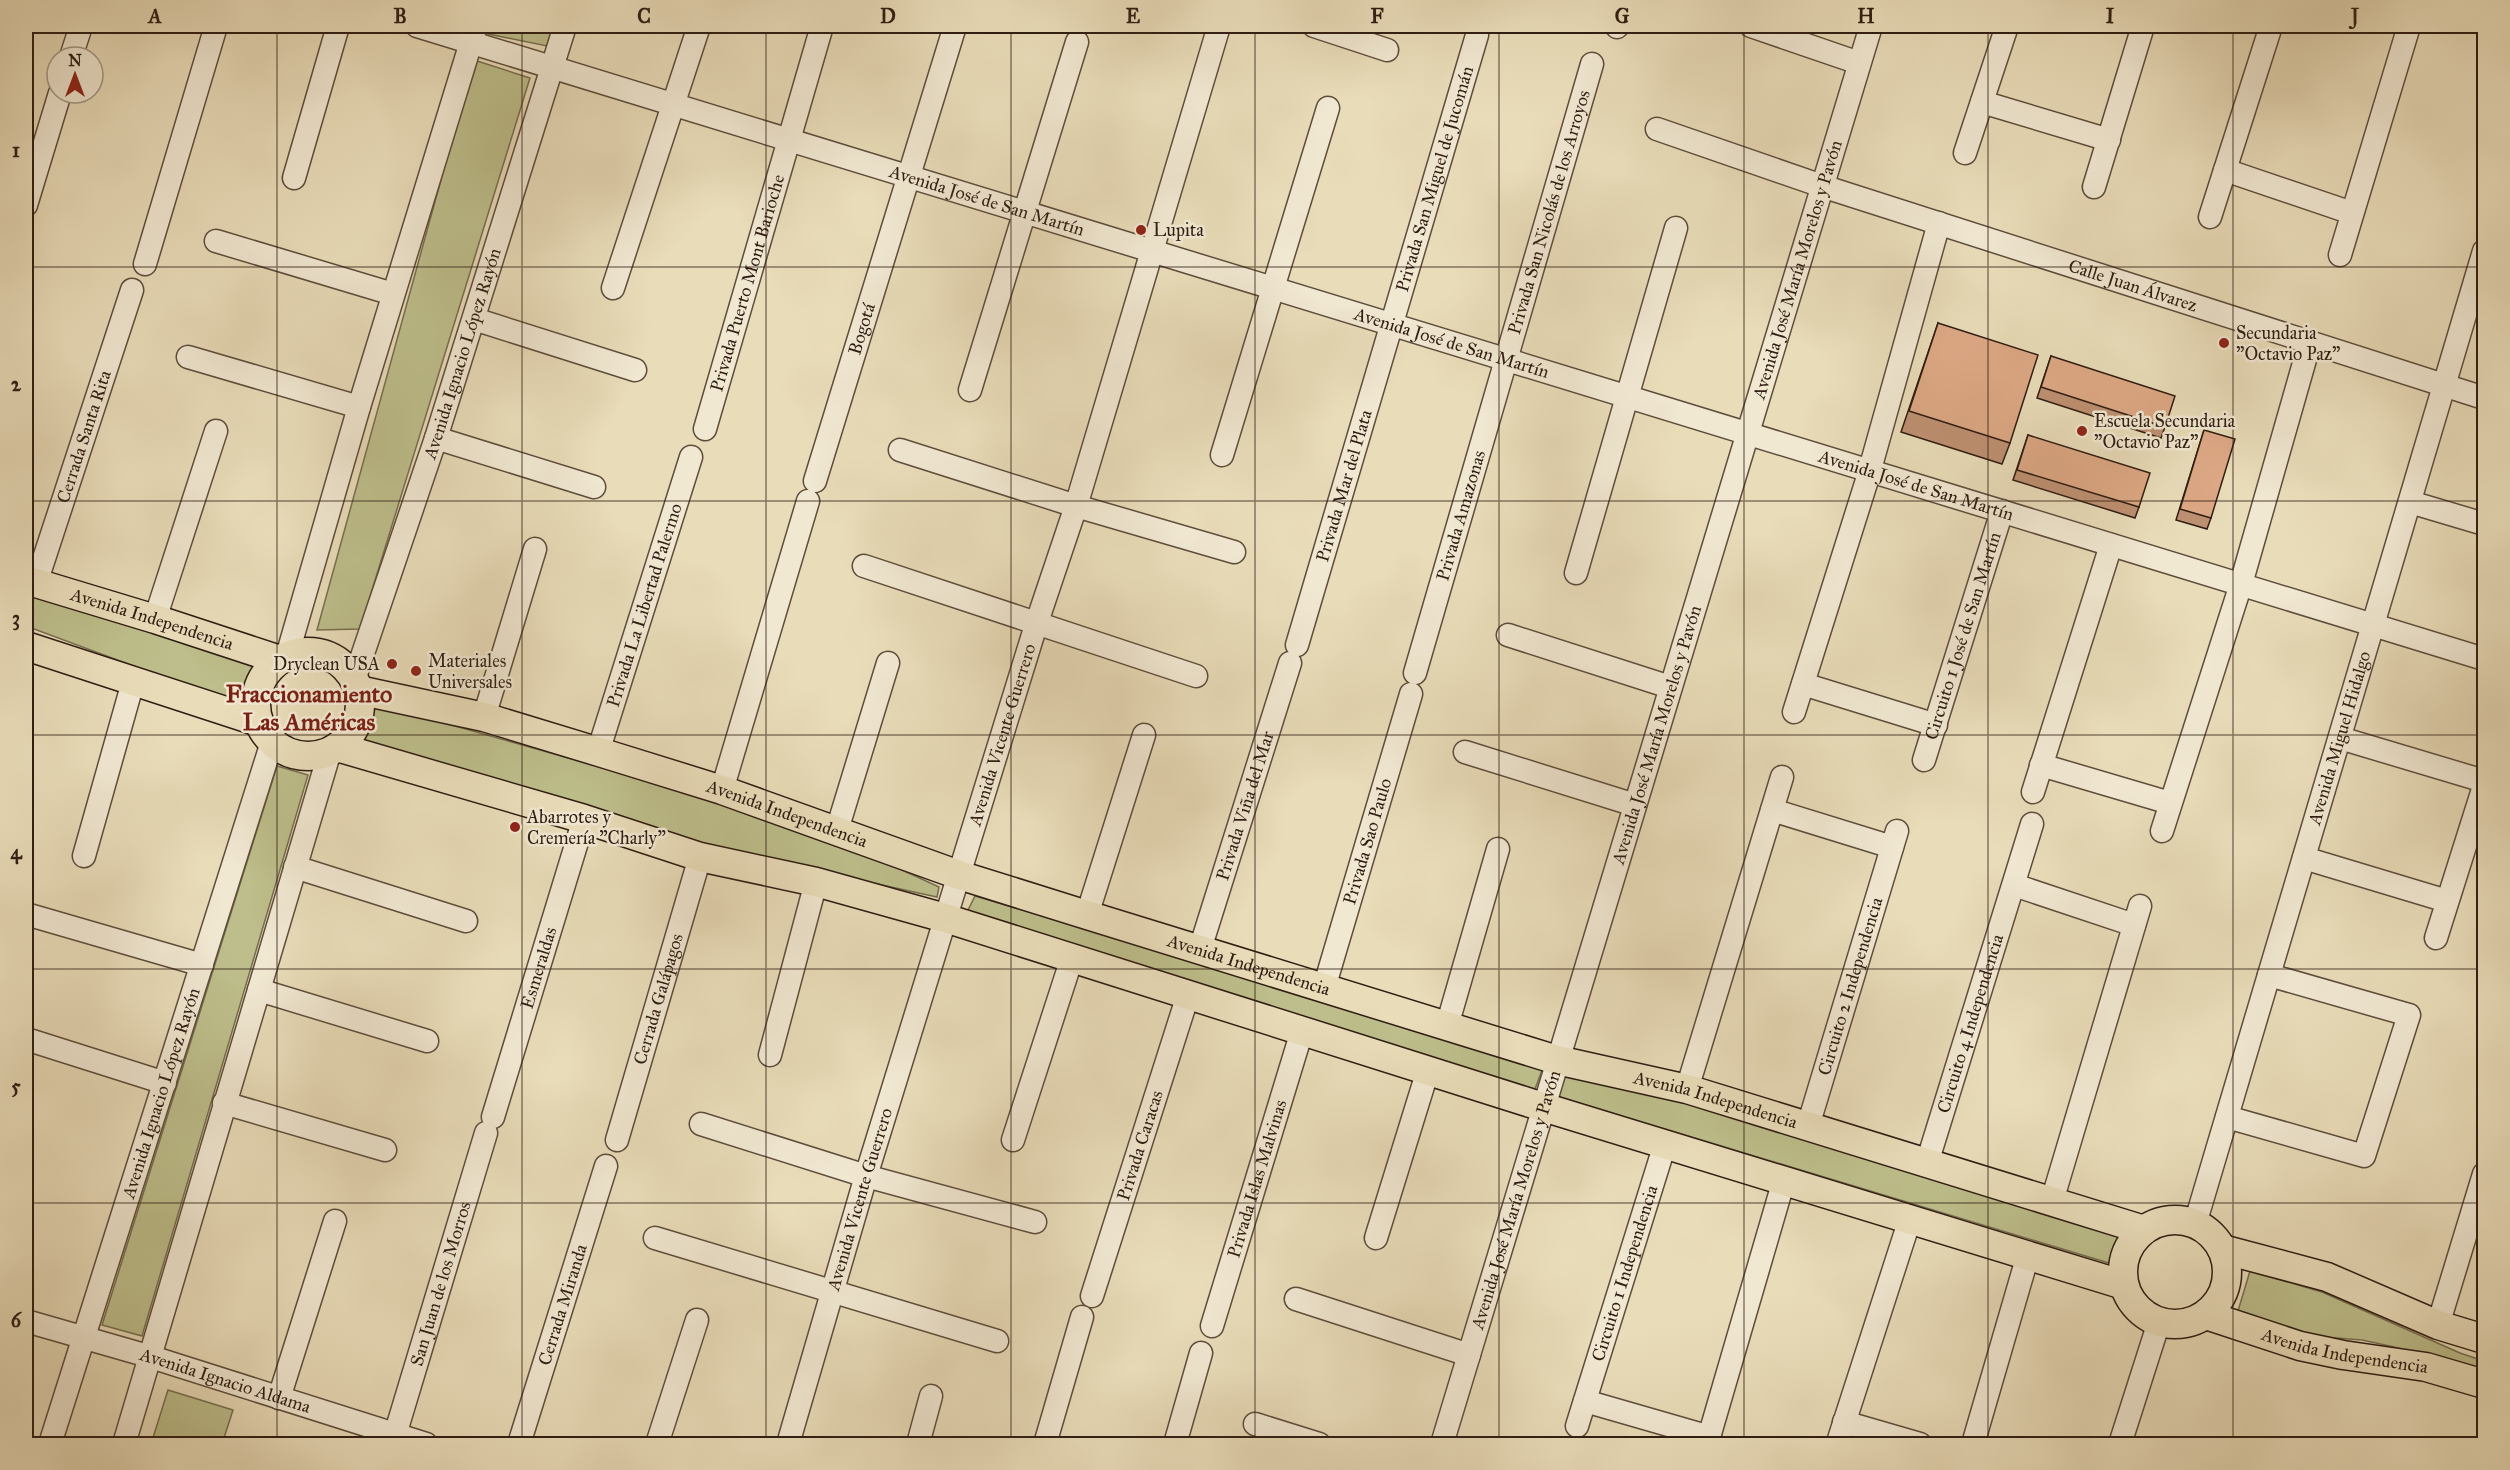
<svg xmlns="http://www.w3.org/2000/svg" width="2510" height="1470" viewBox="0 0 2510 1470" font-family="'IM FELL Great Primer',serif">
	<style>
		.green { fill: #bdbe8b; stroke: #766e4f; stroke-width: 1.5 }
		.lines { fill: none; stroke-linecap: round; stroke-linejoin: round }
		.minor-casing { stroke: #5e4d3c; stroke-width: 25 }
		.major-casing { stroke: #2f1d13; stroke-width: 31 }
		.minor { stroke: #f1e8d2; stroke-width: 22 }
		.major { stroke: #e9dcb9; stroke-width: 28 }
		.wall { fill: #be9072; stroke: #2f1d13; stroke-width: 1.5 }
		.building { fill: #dda885; stroke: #2f1d13; stroke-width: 1.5 }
		.grid { fill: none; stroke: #2f1d13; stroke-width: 1.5; stroke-opacity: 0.55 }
		.poi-dot { fill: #8f2418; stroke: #f1e8d2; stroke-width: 2 }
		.labels { text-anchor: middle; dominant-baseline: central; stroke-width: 5; stroke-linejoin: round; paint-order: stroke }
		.street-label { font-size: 18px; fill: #2f1d13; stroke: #f1e8d2 }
		.poi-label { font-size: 18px; fill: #2f1d13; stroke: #f1e8d2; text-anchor: start }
		.district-label { font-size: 24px; font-weight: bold; fill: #7a1f14; stroke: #f1e8d2 }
		.neatline { fill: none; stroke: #2f1d13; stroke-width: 2 }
		.grid-label { font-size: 20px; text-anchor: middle; font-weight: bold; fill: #2f1d13 }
	</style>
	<rect width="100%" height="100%" fill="#e9dcb9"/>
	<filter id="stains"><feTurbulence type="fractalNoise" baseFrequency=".00333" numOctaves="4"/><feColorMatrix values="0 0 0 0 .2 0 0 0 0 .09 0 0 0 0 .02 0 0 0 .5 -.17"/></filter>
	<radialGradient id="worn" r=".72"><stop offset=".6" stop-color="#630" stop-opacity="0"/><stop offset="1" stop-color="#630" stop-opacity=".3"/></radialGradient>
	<!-- green -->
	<path class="green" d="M490 26H553L547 46 488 34Z
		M474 60 530 78 360 629 317 630Z
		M26 595 255 662 241 706 26 626Z
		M377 704 714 799 835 839 939 887 937 897 726 851 361 740Z
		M277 766 308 775 142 1336 102 1325Z
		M975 896 1544 1065 1535 1089 966 914Z
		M1565 1072 1683 1099 2122 1234 2112 1264 1556 1096Z
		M2250 1271 2322 1292 2460 1353 2484 1361V1373L2394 1347 2362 1340 2310 1336 2238 1311Z
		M168 1390 233 1410 222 1444H151Z"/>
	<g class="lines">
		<defs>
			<g id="minor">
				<path id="s1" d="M417 26 2484 659"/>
				<path d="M1314 26 1387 50"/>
				<path d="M1751 26 1859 63"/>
				<path d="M1617 27 1618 26"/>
				<path d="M71 57 81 26"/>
				<path d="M1982 102 2109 140"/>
				<path id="s2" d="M1657 129 1822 186 2484 398"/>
				<path d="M1965 153 2007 26"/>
				<path d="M2225 170 2352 213"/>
				<path d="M294 178 338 26"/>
				<path d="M2094 187 2143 26"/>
				<path d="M26 205 60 93"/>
				<path d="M2210 217 2271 26"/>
				<path d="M216 241 393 294"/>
				<path d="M2340 255 2409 26"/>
				<path d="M145 264 216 26"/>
				<path d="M613 288 699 26"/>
				<path d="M474 319 635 370"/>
				<path d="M188 357 359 407"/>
				<path d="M970 390 1077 42"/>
				<path id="s3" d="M705 429 822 26"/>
				<path d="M436 438 594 487"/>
				<path d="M900 450 1076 506 1234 552"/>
				<path d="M1222 455 1328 108"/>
				<path id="s4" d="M815 481 955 26"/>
				<path d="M2410 502 2484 524"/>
				<path d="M864 566 1196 676"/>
				<path d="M1576 573 1676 228"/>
				<path id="s5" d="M36 583 132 290"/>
				<path d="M155 619 216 431"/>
				<path d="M1508 635 1670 687"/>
				<path id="s6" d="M1297 645 1477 35"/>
				<path d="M287 656 359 407 476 26"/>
				<path id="s7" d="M1415 673 1592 64"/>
				<path id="s8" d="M354 680 436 438 565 26"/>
				<path d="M1803 684 1936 725"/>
				<path d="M1794 712 1867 480 1939 223"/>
				<path d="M484 717 535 549"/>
				<path d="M2340 738 2484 781"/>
				<path id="s9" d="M598 752 691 457"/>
				<path d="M1465 752 1635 805"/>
				<path id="s10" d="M1924 760 2002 511"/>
				<path d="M2041 765 2170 803"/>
				<path d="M722 790 808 501"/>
				<path d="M2033 792 2111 545"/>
				<path d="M1772 810 1892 847"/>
				<path d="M837 830 888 663"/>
				<path d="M2162 831 2241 584 2310 342"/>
				<path d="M84 856 133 682"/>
				<path d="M2304 858 2447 901"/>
				<path d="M295 867 466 921"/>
				<path d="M2014 885 2134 925"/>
				<path d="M26 914 202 965"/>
				<path d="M1087 915 1144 735"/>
				<path d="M2436 938 2484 786"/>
				<path id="s11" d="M1200 949 1290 663"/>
				<path id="s12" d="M1324 988 1411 694"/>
				<path d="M259 990 427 1041"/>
				<path d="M1447 1026 1498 849"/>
				<path d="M26 1039 165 1083"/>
				<path d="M770 1055 816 882"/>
				<path d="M1687 1089 1782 777"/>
				<path d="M224 1103 385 1150"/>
				<path id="s13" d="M493 1117 584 819"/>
				<path d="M2227 1117 2364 1156 2409 1015 2269 975"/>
				<path d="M701 1124 866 1176 1035 1222"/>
				<path id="s14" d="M1808 1126 1897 831"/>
				<path id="s15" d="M617 1140 700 857"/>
				<path d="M1013 1140 1072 958"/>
				<path id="s16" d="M1927 1163 2032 824"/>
				<path d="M2052 1201 2140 906"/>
				<path id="s17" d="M2195 1224 2484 251"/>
				<path d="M655 1238 997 1341"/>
				<path d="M1376 1238 1428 1070"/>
				<path id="s18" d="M1092 1296 1188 995"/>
				<path d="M1296 1299 1469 1355"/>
				<path id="s19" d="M26 1321 148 1356 426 1444"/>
				<path d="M2438 1325 2484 1174"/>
				<path id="s20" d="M1212 1326 1302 1031"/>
				<path d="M279 1398 335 1221"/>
				<path d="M1585 1401 1710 1437"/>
				<path d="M1844 1422 1920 1444"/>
				<path d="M1255 1424 1319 1444"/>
				<path id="s21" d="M1577 1426 1665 1144"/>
				<path id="s22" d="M395 1435 486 1133"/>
				<path d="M1839 1439 1910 1219"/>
				<path id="s23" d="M50 1444 272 742"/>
				<path d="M124 1444 330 751"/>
				<path id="s24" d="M519 1444 606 1166"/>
				<path d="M657 1444 697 1320"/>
				<path id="s25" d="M788 1444 866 1176 1036 625 1076 506 1219 26"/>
				<path d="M918 1444 931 1396"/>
				<path d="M1045 1444 1082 1317"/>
				<path d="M1175 1444 1201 1353"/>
				<path id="s26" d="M1442 1444 1871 26"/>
				<path d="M1707 1444 1784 1180"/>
				<path d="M1973 1444 2028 1255"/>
				<path d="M2120 1444 2159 1322"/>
			</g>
			<g id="major">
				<path id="s27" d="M26 580 155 619 280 660"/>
				<path d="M26 646 259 722"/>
				<circle cx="308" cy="704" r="52"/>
				<path id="s28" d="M358 690 484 717 609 755 722 790 959 875 1087 915 1557 1060 1687 1089 2144 1230"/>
				<path d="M337 747 584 819 700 857 816 882 945 918 1543 1107 2124 1285"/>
				<circle cx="2175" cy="1272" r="52"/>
				<path d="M2222 1249 2327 1277 2438 1325 2484 1339"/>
				<path id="s29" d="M2206 1315 2300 1346 2343 1355 2426 1367 2484 1384"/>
			</g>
		</defs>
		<!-- minor casing -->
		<use href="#minor" class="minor-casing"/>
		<!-- major casing -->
		<use href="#major" class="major-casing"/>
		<!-- minor -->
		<use href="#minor" class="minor"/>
		<!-- major -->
		<use href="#major" class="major"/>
	</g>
	<!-- wall -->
	<path class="wall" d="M1938 323 2010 443 2002 464 1901 432Z
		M2051 356 2165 427 2161 438 2037 398Z
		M2204 430 2211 518 2207 529 2176 520Z
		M2028 435 2139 507 2135 518 2013 480Z"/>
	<!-- building -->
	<path class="building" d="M1938 323 2038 355 2010 443 1909 411Z
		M2051 356 2175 396 2165 427 2041 387Z
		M2204 430 2235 439 2211 518 2180 509Z
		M2028 435 2150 473 2139 507 2017 470Z"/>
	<!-- grid -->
	<path class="grid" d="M277 26V1444M522 26V1444M766 26V1444M1011 26V1444M1255 26V1444M1499 26V1444M1744 26V1444M1988 26V1444M2233 26V1444M26 267H2484M26 501H2484M26 735H2484M26 969H2484M26 1203H2484"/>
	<!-- markers -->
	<g class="poi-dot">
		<circle cx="1141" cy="230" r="6"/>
		<circle cx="2224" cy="343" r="6"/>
		<circle cx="2082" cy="431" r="6"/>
		<circle cx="392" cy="664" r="6"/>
		<circle cx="416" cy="671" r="6"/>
		<circle cx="515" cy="827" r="6"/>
	</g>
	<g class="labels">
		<!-- street labels -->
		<g class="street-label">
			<text stroke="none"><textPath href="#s6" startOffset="486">Privada San Miguel de Jucomán</textPath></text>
			<text stroke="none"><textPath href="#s1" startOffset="596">Avenida José de San Martín</textPath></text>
			<text stroke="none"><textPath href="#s7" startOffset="480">Privada San Nicolás de los Arroyos</textPath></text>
			<text stroke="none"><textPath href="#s26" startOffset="1227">Avenida José María Morelos y Pavón</textPath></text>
			<text stroke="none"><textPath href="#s3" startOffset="152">Privada Puerto Mont Barioche</textPath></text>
			<text stroke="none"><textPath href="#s2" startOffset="501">Calle Juan Álvarez</textPath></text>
			<text stroke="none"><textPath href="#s4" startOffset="159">Bogotá</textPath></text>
			<text stroke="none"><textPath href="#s1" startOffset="1082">Avenida José de San Martín</textPath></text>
			<text stroke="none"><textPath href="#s8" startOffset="344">Avenida Ignacio López Rayón</textPath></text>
			<text stroke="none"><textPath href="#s5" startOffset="154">Cerrada Santa Rita</textPath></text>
			<text stroke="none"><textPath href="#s6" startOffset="166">Privada Mar del Plata</textPath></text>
			<text stroke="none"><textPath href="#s1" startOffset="1568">Avenida José de San Martín</textPath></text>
			<text stroke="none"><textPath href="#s7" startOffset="164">Privada Amazonas</textPath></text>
			<text stroke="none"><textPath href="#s9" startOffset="154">Privada La Libertad Palermo</textPath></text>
			<text stroke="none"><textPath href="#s27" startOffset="132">Avenida Independencia</textPath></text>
			<text stroke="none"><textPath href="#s10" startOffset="130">Circuito 1 José de San Martín</textPath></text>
			<text stroke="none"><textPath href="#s25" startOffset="741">Avenida Vicente Guerrero</textPath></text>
			<text stroke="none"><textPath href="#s26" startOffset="741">Avenida José María Morelos y Pavón</textPath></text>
			<text stroke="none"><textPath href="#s17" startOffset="507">Avenida Miguel Hidalgo</textPath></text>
			<text stroke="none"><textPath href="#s11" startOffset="150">Privada Viña del Mar</textPath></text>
			<text stroke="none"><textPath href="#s28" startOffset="447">Avenida Independencia</textPath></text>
			<text stroke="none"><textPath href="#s12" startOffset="153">Privada Sao Paulo</textPath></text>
			<text stroke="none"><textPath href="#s28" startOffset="933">Avenida Independencia</textPath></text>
			<text stroke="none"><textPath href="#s13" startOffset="156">Esmeraldas</textPath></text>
			<text stroke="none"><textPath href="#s14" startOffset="146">Circuito 2 Independencia</textPath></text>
			<text stroke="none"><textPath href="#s15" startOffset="147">Cerrada Galápagos</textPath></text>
			<text stroke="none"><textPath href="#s16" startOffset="146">Circuito 4 Independencia</textPath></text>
			<text stroke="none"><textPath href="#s23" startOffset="368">Avenida Ignacio López Rayón</textPath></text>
			<text stroke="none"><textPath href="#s28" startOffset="1419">Avenida Independencia</textPath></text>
			<text stroke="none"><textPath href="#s18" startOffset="158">Privada Caracas</textPath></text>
			<text stroke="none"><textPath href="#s20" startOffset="154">Privada Islas Malvinas</textPath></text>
			<text stroke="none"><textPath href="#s25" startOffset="255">Avenida Vicente Guerrero</textPath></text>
			<text stroke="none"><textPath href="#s26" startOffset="255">Avenida José María Morelos y Pavón</textPath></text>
			<text stroke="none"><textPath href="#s21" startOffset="160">Circuito 1 Independencia</textPath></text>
			<text stroke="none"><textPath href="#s22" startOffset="158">San Juan de los Morros</textPath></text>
			<text stroke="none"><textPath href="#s24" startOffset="146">Cerrada Miranda</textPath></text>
			<text stroke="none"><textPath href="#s29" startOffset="144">Avenida Independencia</textPath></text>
			<text stroke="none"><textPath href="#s19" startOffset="208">Avenida Ignacio Aldama</textPath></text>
		</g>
		<!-- poi labels -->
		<g class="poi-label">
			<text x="1153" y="230">Lupita</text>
			<text x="2236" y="333">Secundaria<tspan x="2236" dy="21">"Octavio Paz"</tspan></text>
			<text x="2094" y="421">Escuela Secundaria<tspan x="2094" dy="21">"Octavio Paz"</tspan></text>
			<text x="428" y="661">Materiales<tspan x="428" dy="21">Universales</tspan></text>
			<text x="380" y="664" text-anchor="end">Dryclean USA</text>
			<text x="527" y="817">Abarrotes y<tspan x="527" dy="21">Cremería "Charly"</tspan></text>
		</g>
		<!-- district labels -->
		<g class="district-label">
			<text x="309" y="694">Fraccionamiento<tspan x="309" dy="28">Las Américas</tspan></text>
		</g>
	</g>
	<!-- margin -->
	<rect width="2510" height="1470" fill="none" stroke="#e9dcb9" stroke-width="66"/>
	<!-- north arrow -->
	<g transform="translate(75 75)"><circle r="28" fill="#f1e8d2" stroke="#a39786" stroke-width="1.5"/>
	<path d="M0-4.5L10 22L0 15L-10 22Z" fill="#8f2418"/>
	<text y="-9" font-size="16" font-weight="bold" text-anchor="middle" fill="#2f1d13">N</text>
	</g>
	<rect x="33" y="33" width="2444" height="1404" class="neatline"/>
	<g class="grid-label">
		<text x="155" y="23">A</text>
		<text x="400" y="23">B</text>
		<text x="644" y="23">C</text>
		<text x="888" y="23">D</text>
		<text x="1133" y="23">E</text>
		<text x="1377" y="23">F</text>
		<text x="1622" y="23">G</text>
		<text x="1866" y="23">H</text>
		<text x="2110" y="23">I</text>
		<text x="2355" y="23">J</text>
		<text x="16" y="157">1</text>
		<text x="16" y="391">2</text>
		<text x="16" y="625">3</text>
		<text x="16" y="859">4</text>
		<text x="16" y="1093">5</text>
		<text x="16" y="1327">6</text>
	</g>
	<rect width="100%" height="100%" filter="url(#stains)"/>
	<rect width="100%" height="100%" fill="url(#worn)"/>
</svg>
